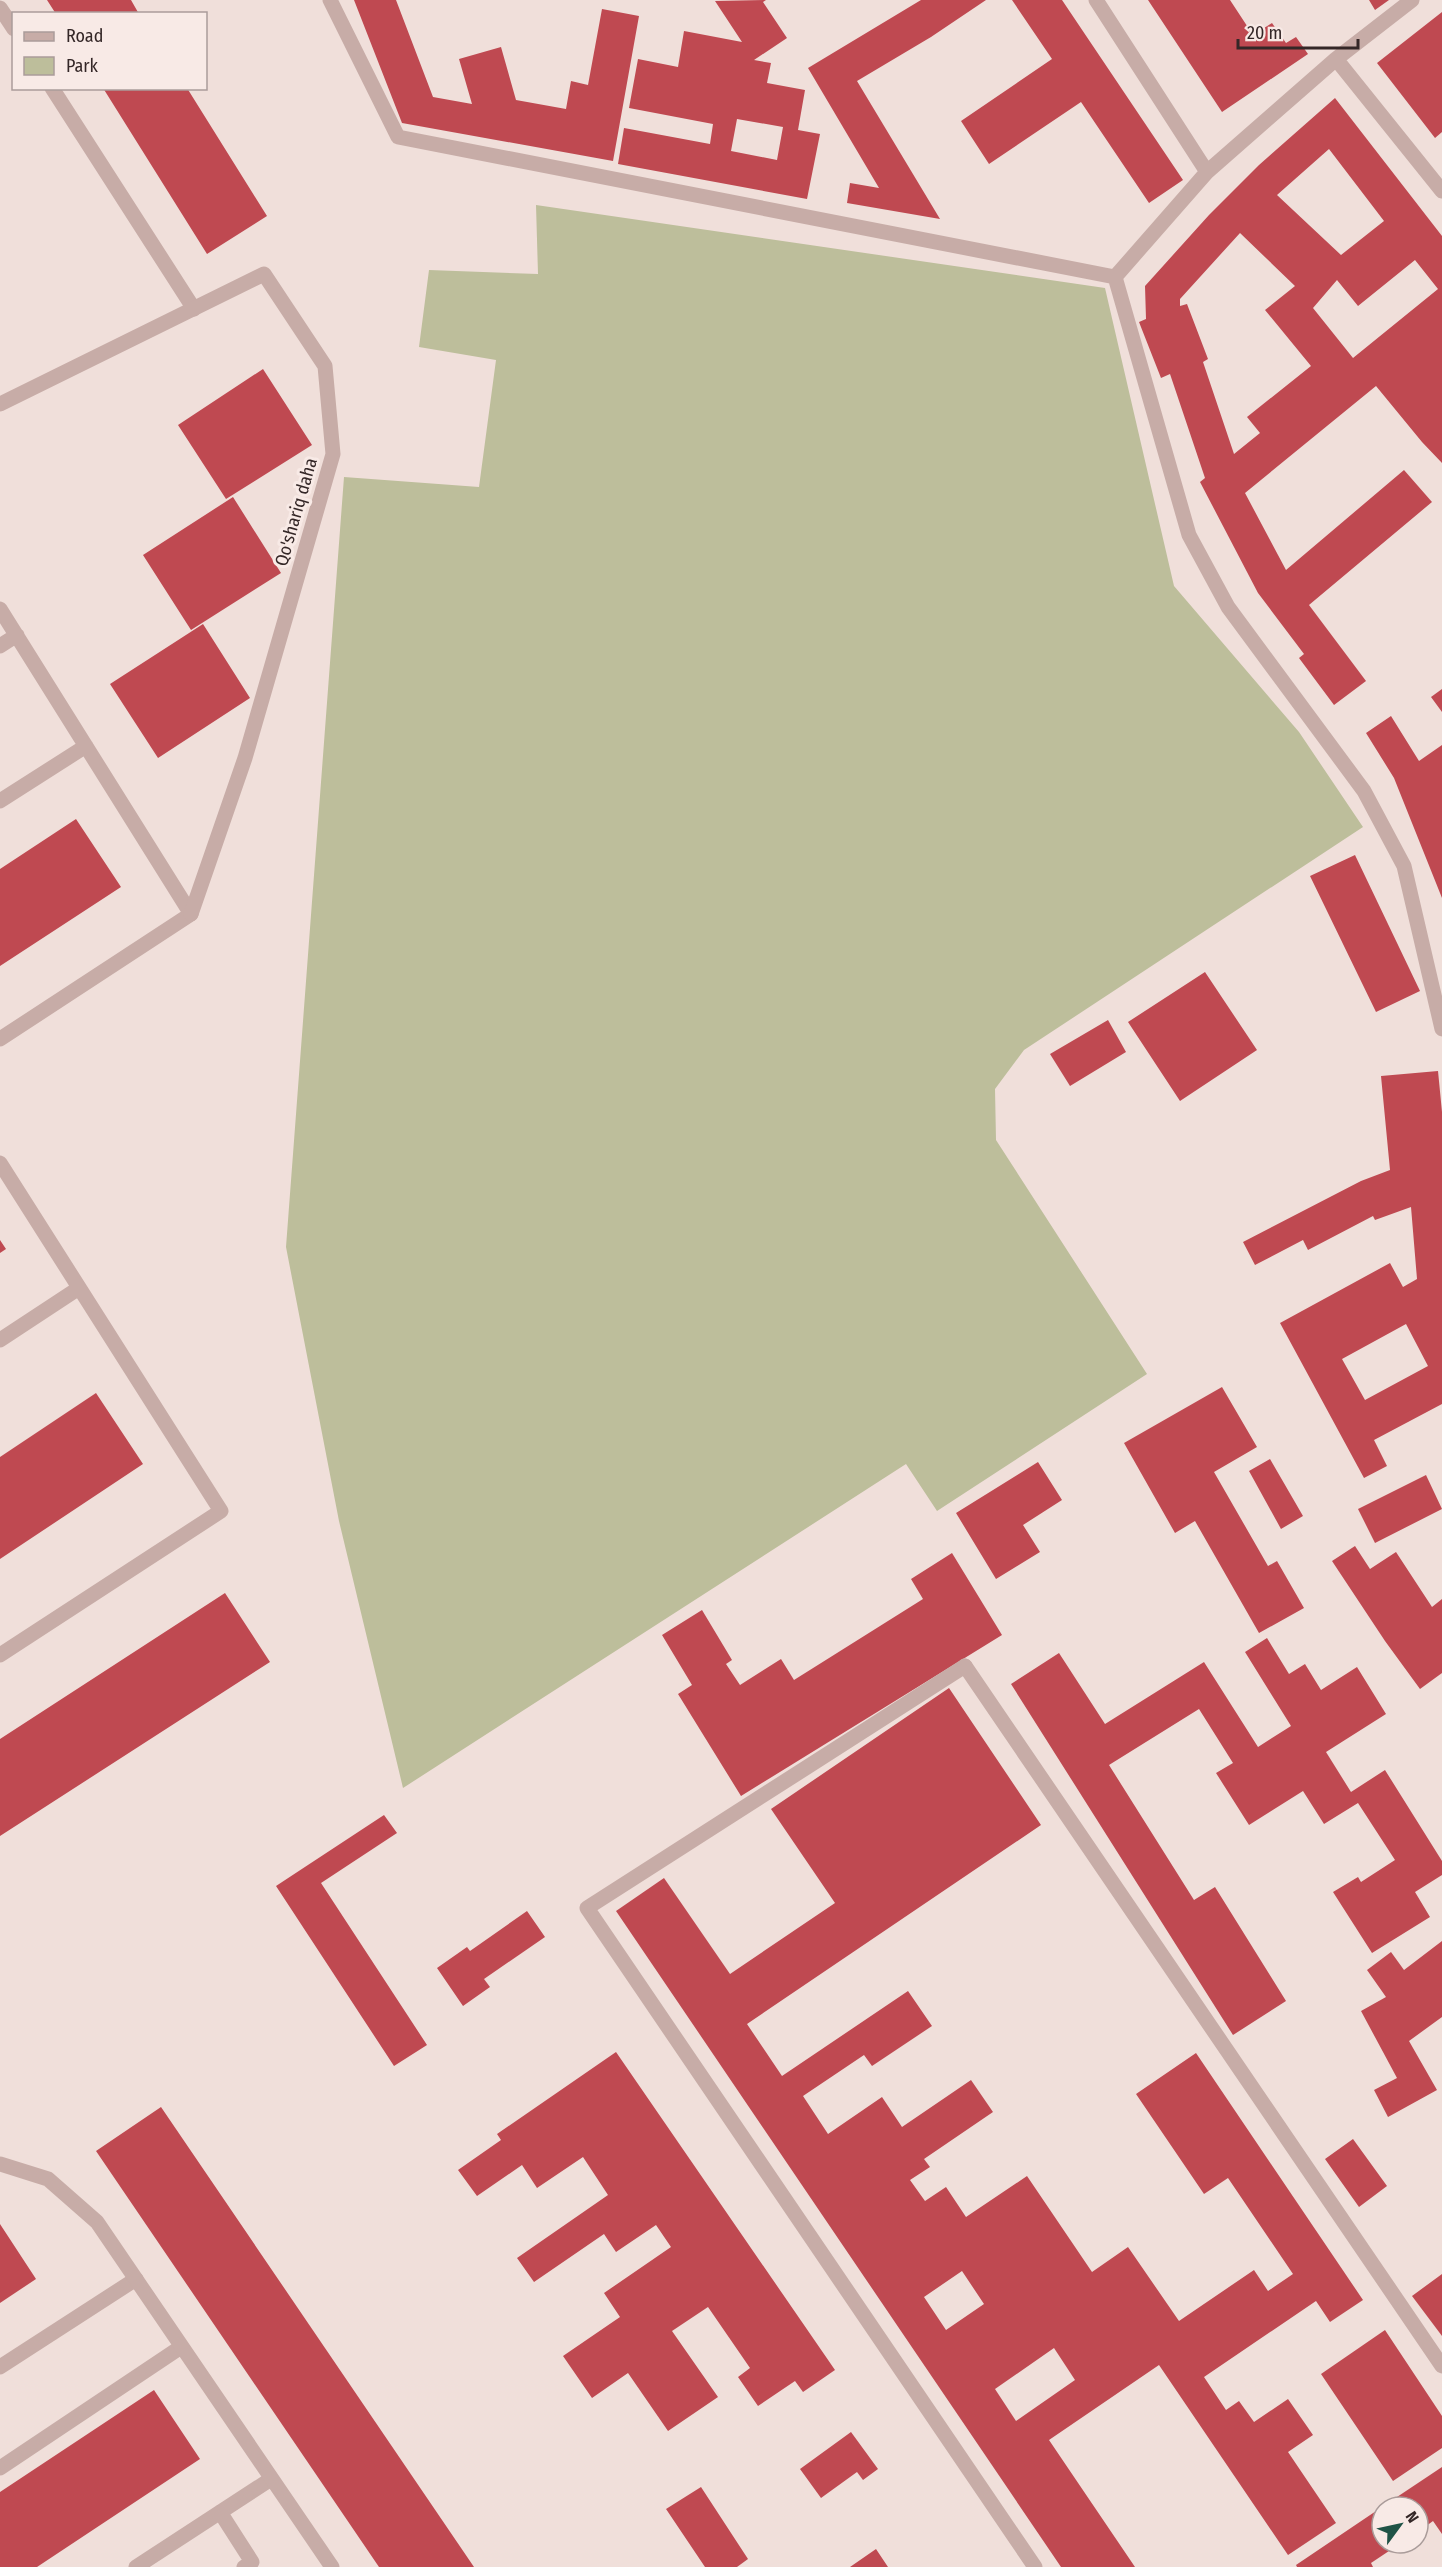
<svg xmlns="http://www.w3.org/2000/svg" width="1442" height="2567" viewBox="0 0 1442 2567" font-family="'Fira Sans Condensed',sans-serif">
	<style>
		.green { fill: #bdbe9b }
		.building { fill: #bf4951; fill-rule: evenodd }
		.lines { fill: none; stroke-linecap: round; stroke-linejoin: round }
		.lane { stroke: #c7aca7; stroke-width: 15 }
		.street { stroke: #c7aca7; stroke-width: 15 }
		.labels { text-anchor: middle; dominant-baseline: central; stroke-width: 6; stroke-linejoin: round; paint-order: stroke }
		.street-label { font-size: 18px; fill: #342727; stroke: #f8eae6 }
	</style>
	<rect width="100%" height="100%" fill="#f0dfda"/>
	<!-- green -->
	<path class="green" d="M536 205 1105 288 1174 586 1299 732 1363 827 1024 1050 995 1089 996 1140 1147 1374 937 1511 906 1464 403 1788 339 1521 286 1247 344 477 479 487 496 360 419 347 429 270 538 274Z"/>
	<!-- building -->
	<path class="building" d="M47 0H131L139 14H56Z
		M354 0H396L433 97 472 104 459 59 501 47 516 100 566 109 571 81 588 85 602 9 639 16 613 161 402 123Z
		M766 0 763 2 787 38 754 60 771 63 767 83 805 90 798 130 820 134 807 199 618 164 624 128 710 144 713 124 629 108 638 59 678 67 684 31 742 42 715 1ZM737 119 783 127 777 160 731 151Z
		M921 0H986L931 37 857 81 940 219 847 203 850 183 879 188 808 68Z
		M1012 0H1062L1183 180 1149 203 1081 102 989 164 961 121 1052 59Z
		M1148 0H1230L1253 35 1272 23 1286 43 1296 37 1308 54 1222 112Z
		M1369 0H1389L1375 10Z
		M1442 12V132L1435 138 1377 63Z
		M103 88H187L267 216 207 254Z
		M1335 98 1442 236V463L1422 442 1376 386 1245 493 1286 570 1404 470 1432 502 1309 605 1366 681 1334 705 1299 658 1304 654 1258 593 1200 482 1205 478 1170 374 1161 378 1139 322 1146 319 1145 286 1209 215 1259 165ZM1329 149 1384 221 1341 255 1277 195ZM1240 233 1295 286 1265 310 1311 366 1247 417 1260 433 1234 454 1203 362 1208 359 1187 304 1180 306V299ZM1415 260 1438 289 1353 358 1313 308 1337 280 1358 306Z
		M263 369 312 445 226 499 178 425Z
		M233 497 281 573 191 630 143 555Z
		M203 624 250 698 158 758 110 684Z
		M1442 689V712L1431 697Z
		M1391 716 1419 761 1442 745V898L1394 778 1366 733Z
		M76 819 121 887 0 966V869Z
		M1355 855 1420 991 1376 1012 1310 876Z
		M1205 972 1257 1050 1180 1101 1128 1022Z
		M1108 1020 1126 1052 1070 1086 1050 1054Z
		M1438 1071 1442 1112V1404L1374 1440 1387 1466 1364 1478 1280 1323 1390 1263 1403 1287 1417 1279 1411 1207 1375 1220 1373 1216 1308 1250 1303 1240 1255 1265 1243 1242 1361 1181 1390 1170 1381 1076ZM1406 1324 1428 1366 1365 1400 1342 1359Z
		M0 1240 6 1249 0 1253Z
		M1222 1387 1257 1447 1214 1472 1268 1566 1277 1561 1304 1608 1259 1633 1195 1521 1175 1533 1124 1443Z
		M96 1393 143 1464 0 1559V1457Z
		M1270 1459 1303 1516 1281 1529 1249 1471Z
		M1038 1462 1062 1500 1023 1525 1040 1552 996 1579 956 1513Z
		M1426 1475 1442 1509 1375 1543 1358 1509Z
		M1355 1546 1370 1569 1396 1552 1432 1607 1442 1599V1673L1420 1689 1385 1641 1332 1561Z
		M952 1553 1002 1635 741 1796 678 1694 692 1685 662 1635 702 1610 732 1660 726 1664 740 1685 781 1659 794 1680 923 1599 911 1579Z
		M225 1593 270 1662 0 1836V1739Z
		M1267 1638 1289 1674 1305 1664 1321 1690 1357 1667 1386 1714 1326 1752 1351 1792 1385 1770 1442 1861V1875L1415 1892 1430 1917 1372 1953 1333 1892 1358 1877 1361 1882 1395 1860 1358 1803 1324 1824 1303 1791 1249 1825 1216 1773 1233 1763 1199 1709 1109 1765 1194 1900 1215 1887 1286 2001 1233 2035 1011 1684 1059 1653 1105 1724 1204 1662 1258 1747 1291 1726 1245 1652Z
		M949 1688 1041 1825 747 2024 782 2076 908 1991 932 2026 872 2066 864 2055 803 2096 828 2134 882 2097 902 2127 971 2080 993 2112 924 2159 930 2167 910 2180 925 2201 946 2187 966 2217 1027 2176 1092 2272 1128 2247 1179 2321 1254 2270 1268 2291 1293 2274 1228 2178 1204 2194 1136 2094 1196 2053 1363 2300 1330 2322 1316 2301 1204 2377 1226 2410 1239 2401 1254 2422 1288 2399 1313 2435 1288 2452 1336 2523 1288 2555 1159 2365 1049 2440 1135 2567H1061L616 1911 664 1878 730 1974 835 1903 771 1809ZM962 2271 984 2304 946 2330 924 2297ZM1054 2348 1075 2380 1016 2421 995 2389Z
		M384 1815 397 1833 321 1883 427 2045 394 2066 276 1886Z
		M527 1911 545 1937 484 1979 490 1987 463 2006 437 1968 467 1947 470 1951Z
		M1442 1941V2017L1409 2041 1437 2090 1388 2117 1374 2090 1397 2078 1361 2011 1386 1997 1367 1970 1391 1952 1404 1970Z
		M616 2052 835 2370 803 2392 795 2381 758 2406 738 2377 750 2368 708 2307 672 2331 718 2397 668 2431 628 2373 592 2398 563 2356 620 2317 604 2293 671 2247 656 2225 616 2252 604 2234 534 2282 517 2258 608 2195 583 2157 537 2188 522 2165 477 2196 458 2170 501 2140 497 2134Z
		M161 2107 474 2567H379L96 2151Z
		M1353 2139 1387 2186 1359 2207 1325 2159Z
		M0 2224 36 2279 0 2303Z
		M1442 2274V2336L1412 2296Z
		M1385 2330 1442 2416V2448L1393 2481 1321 2374Z
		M154 2390 200 2459 37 2567H0V2492Z
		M851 2432 878 2469 863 2480 857 2472 821 2498 800 2469Z
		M1442 2467V2534L1433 2521 1418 2532V2507H1382Z
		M701 2487 748 2559 737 2567H705L666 2509Z
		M1382 2507V2543H1401L1371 2563 1373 2567H1297L1296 2565Z
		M876 2549 888 2567H850Z"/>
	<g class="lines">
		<!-- lane -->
		<path class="lane" d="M0 8 14 29
			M52 88 194 309
			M0 609 191 914 0 1039
			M0 646 17 635
			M0 801 86 746
			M0 1163 221 1511 0 1655
			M0 1340 79 1288
			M965 1666 587 1908 1035 2567
			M0 2367 136 2279
			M0 2468 181 2347
			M220 2512 252 2562 244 2567
			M136 2567 271 2479"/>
		<!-- street -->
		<path class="street" d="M330 0 398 137 1115 277 1189 535 1228 607 1364 791 1404 866 1442 1029
			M1096 0 1207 172 1115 277
			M1336 59 1442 191
			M1207 172 1336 59 1412 0
			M0 404 264 274 325 366 333 454 245 758 191 914
			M965 1666 1442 2366
			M0 2164 48 2179 97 2222 332 2567"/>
	</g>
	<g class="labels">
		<!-- street labels -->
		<g class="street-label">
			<text transform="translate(296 512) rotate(-74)">Qo'shariq daha</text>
		</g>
	</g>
	<!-- legend -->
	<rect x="12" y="12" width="195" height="78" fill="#f8eae6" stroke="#aa9c9a" stroke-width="1.5"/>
	<rect x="24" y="32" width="30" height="9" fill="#c7aca7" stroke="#aa9c9a" stroke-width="1.5"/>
	<text x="66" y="42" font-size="18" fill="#342727">Road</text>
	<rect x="24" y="57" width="30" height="18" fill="#bdbe9b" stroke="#aa9c9a" stroke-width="1.5"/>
	<text x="66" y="72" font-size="18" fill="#342727">Park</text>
	<!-- north arrow -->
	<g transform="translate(1400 2525) rotate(57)"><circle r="28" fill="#f8eae6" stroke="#aa9c9a" stroke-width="1.5"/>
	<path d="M0-4.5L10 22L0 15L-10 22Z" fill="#1f5346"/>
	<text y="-9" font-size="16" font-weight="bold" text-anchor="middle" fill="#342727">N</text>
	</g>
	<!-- scale -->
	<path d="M1238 39v9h120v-9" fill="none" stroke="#342727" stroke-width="3"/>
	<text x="1247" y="39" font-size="18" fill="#342727" stroke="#f8eae6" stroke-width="4.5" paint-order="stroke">20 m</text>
</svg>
